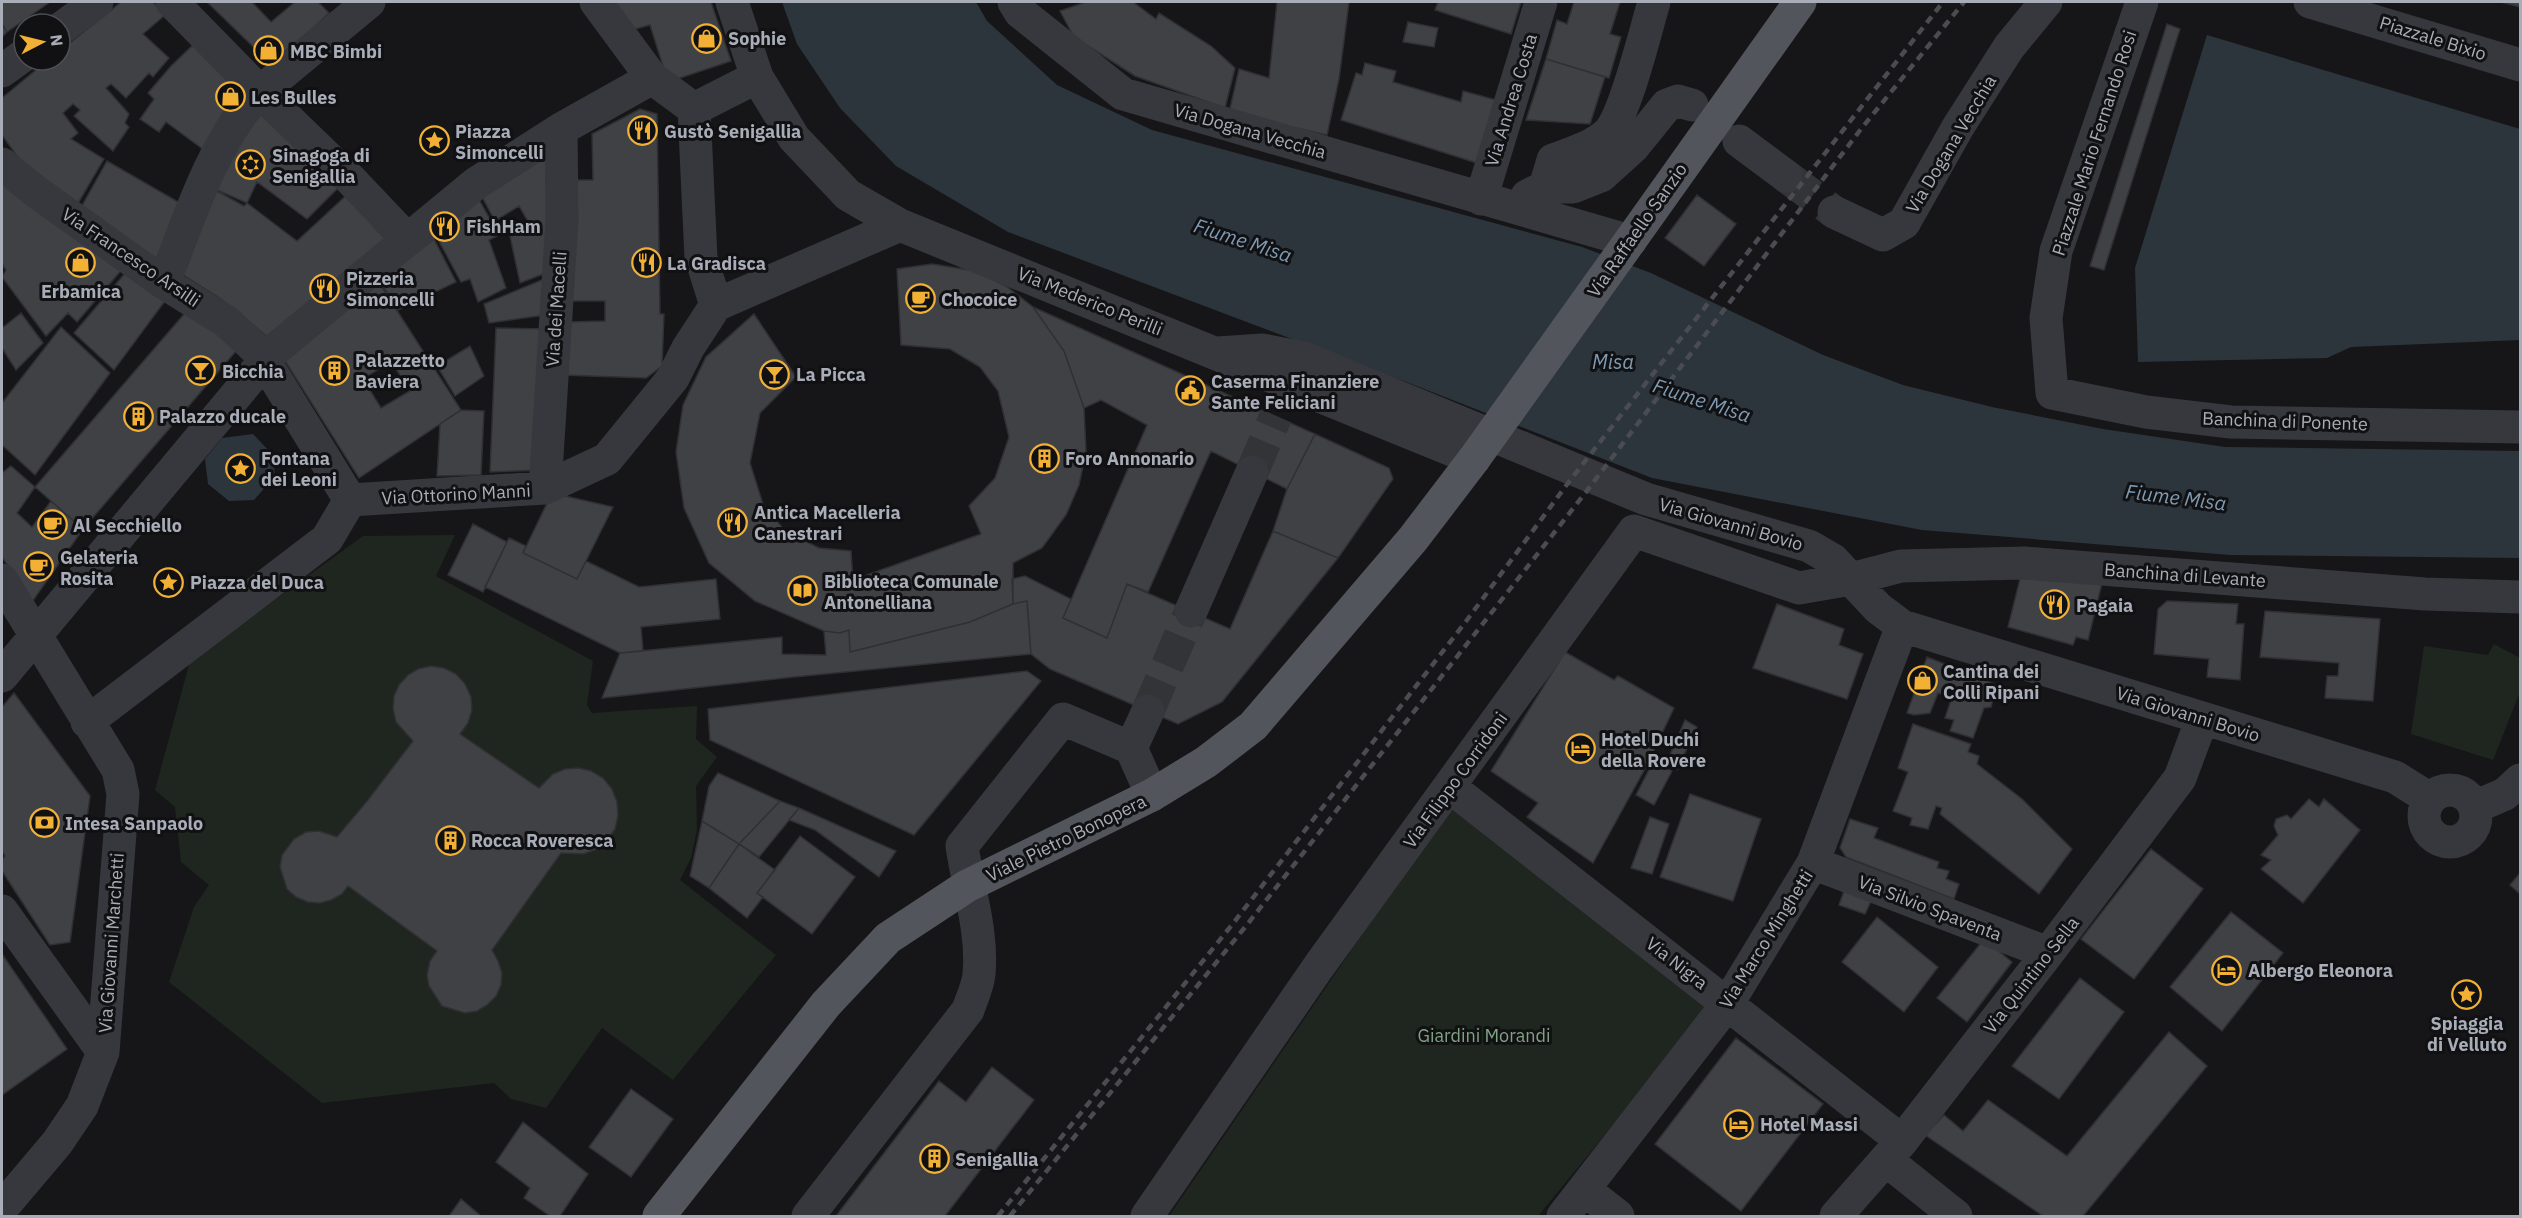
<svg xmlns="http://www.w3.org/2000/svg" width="2522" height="1218" viewBox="0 0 2522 1218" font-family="'IBM Plex Sans',sans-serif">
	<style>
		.green { fill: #1e261f }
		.water { fill: #2c353c }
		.building { fill: #404145; stroke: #303034; stroke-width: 1.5; fill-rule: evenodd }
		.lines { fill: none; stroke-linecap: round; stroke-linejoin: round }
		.minor-tunnel { stroke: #333438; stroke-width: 33; stroke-dasharray: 33 16; stroke-linecap: butt }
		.minor { stroke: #37383d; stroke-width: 33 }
		.major { stroke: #53555c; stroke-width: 33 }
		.rail { stroke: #4a4c52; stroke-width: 4.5; stroke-dasharray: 8 6; stroke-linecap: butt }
		.major-bridge { stroke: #53555c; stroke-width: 33 }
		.labels { text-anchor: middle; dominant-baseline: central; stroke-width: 6; stroke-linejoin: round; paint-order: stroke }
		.poi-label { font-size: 18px; font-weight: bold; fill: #a8adb8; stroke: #111113; text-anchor: start }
		.street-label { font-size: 18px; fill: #a8adb8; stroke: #111113 }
		.park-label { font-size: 18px; fill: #7fa381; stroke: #111113 }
		.water-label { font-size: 20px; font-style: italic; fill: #7f9bb3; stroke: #111113 }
	</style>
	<rect width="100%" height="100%" fill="#161618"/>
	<!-- green -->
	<path class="green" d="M455 535 436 576 593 661 587 705 592 713 697 706 696 739 717 757 696 786 697 830 691 858 680 880 776 955 673 1080 602 1028 546 1108 511 1099 494 1083 322 1103 169 982 194 907 209 885 181 862 175 807 155 790 190 661 363 536Z
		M2494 644 2520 658V692L2493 760 2411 734 2424 646 2488 655Z
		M1451 805 1712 1005 1538 1216H1169Z"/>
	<!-- water -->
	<path class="water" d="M782 2H976L987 21 1057 85 1152 130 1582 247 1651 273 1823 355 1903 385 1992 407 2103 429 2225 447 2520 451V558L2230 555 1922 530 1652 478 1409 383 1008 232 896 166 840 108 797 44Z
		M2207 35 2520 129V340L2351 347 2327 358 2138 362 2135 268Z
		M253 434 273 455 275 476 254 500 229 501 208 484 205 459 222 438Z"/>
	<!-- building -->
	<path class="building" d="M2 2H50L7 32 2 24Z
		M121 2H153L165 15 143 34 169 58 153 77 149 73 126 98 111 84 106 88 129 114 125 123 129 127 113 151 74 116 80 110 73 104 63 113 78 133 71 139 104 159 74 210 29 173 2 135V98L48 60H60V51Z
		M207 2H252L271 22 295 2H318L329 13 273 66Z
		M611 2H711L731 61 668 82 650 25 632 30Z
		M1086 2H1133L1156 19 1159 13 1211 46 1235 68 1225 108 1135 76 1074 37 1060 11Z
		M1277 2H1349L1339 79 1327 135 1229 113 1239 69 1269 78Z
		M1438 2H1521L1511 34 1435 10Z
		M1574 2H1620L1610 34 1621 37 1609 78 1546 59 1557 20 1567 24Z
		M2501 2H2520V7Z
		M1408 22 1438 28 1434 47 1403 42Z
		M2 24 7 32 2 37Z
		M2167 24 2180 29 2104 270 2090 266Z
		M193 45 244 95 208 153 166 122 159 132 140 119 154 99 148 93 171 66Z
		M1546 59 1605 77 1590 124 1526 120Z
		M1365 63 1396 71 1393 82 1461 102 1463 91 1496 100 1477 163 1341 120 1356 73 1362 75Z
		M254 106 341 185 307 219 257 182 247 203 208 186Z
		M640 109 657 114 660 314H664L662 366 646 378 562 375 565 322 605 321V301H571L575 180H593L592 134Z
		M554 151V270L520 283 510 236 534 232 519 206 495 221 480 193Z
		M107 161 187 207 164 268 79 211Z
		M2 170 124 267 77 322 68 313 46 336 2 277 6 270 2 264Z
		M208 186 244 206 247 203 297 241 351 191 395 238 270 339 221 299 175 270Z
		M1697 195 1736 224 1704 266 1665 238Z
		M478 198 499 235 489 240 506 288 478 302 470 279 461 282 434 232Z
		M434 239 456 282 398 310 380 281Z
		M932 264 975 271 1006 286 1033 307 1064 351 1084 408 1086 452 1079 485 1066 515 1042 548 1013 563V604L970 622 850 652 849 630 840 633 824 631 755 601 709 563 684 508 676 452 683 405 706 357 754 314 796 377 760 413 750 463 763 504 785 531 819 548 851 551 853 580 981 534 969 506 995 478 1009 437 998 391 980 367 950 349 901 345 897 269Z
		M127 271 165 301 114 370 74 333Z
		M554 275 552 314 489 323 484 304Z
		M376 278 461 410 359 478 280 353ZM391 361 410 391 381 408 363 379Z
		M191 306 242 344 83 529 35 487Z
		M1033 307 1315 434 1287 489 1211 451 1148 592 1127 584 1107 638 1063 618 1147 425 1101 400 1084 408 1064 351Z
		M21 313 43 343 16 370 2 348V328Z
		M61 327 110 373 35 475 2 445V403Z
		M496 328 549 329 540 470 490 472Z
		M470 346 484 376 455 396 437 366Z
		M461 410 484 411 481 475 437 476 440 424Z
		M1315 434 1389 468 1393 479 1338 558 1273 531 1287 489Z
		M11 466 35 487 17 513 32 527 51 501 83 529 32 602 2 557V470L3 472Z
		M552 493 613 507 577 579 523 553Z
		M473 524 507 542 483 592 448 575Z
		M1273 531 1338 558 1222 702 1178 724 1050 669 1031 654 1027 601 1013 604 1012 579 1025 576 1071 599 1063 618 1107 638 1127 584 1230 629Z
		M509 538 526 546 523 553 577 579 586 561 639 587 716 579 720 619 641 627 643 651 620 653 485 587Z
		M2021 575 2102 583 2088 640 2076 637 2073 645 2008 627Z
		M1027 601 1031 654 794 677 602 698 620 653 782 637V654L826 655 824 631 840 633 849 630 850 652 970 622 1013 604Z
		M2167 601 2238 604 2236 624H2244L2240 680 2207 677 2209 659 2154 654 2158 609Z
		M1777 604 1844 629 1839 645 1863 654 1847 699 1753 668Z
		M2265 611 2380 619 2373 701 2325 698 2327 676H2338L2339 663 2260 657Z
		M1565 652 1614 680 1618 676 1674 708 1646 767 1593 863 1527 817 1538 803 1491 771Z
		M1927 657 1997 685 1991 707 1984 708 1973 738 1950 731 1954 720 1945 718 1952 697 1938 693 1930 713 1914 715 1907 713Z
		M431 666 444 668 456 674 465 684 471 697 472 710 468 723 460 734 539 788 553 774 565 769 579 768 591 771 603 778 612 789 617 802 618 816 615 829 607 841 597 849 583 854 561 853 492 950 498 961 502 973 501 985 496 996 487 1005 477 1011 465 1013 442 1006 429 986 427 975 430 961 437 951 348 886 342 894 331 900 320 903 308 902 296 897 287 889 280 867 282 855 294 839 306 832 319 831 337 837 368 800 413 741 396 722 393 709 394 696 399 685 408 675 418 669Z
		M1027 671 1041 681 914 835 710 740 708 709Z
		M14 693 90 796 70 942 50 945 2 871V860L5 856 2 851V707Z
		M1685 720 1697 727 1677 770 1666 764Z
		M1913 724 1971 744 1968 752 1979 756 1977 764 2022 799 2072 849 2039 894 1940 814 1942 808 1936 806 1928 829 1910 825 1912 818 1893 811 1908 772 1898 768Z
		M1653 762 1672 771 1654 805 1636 795Z
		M718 773 780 801 739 844 702 821 709 786Z
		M1690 794 1761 819 1733 901 1660 877Z
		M2309 799 2319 807 2324 799 2360 830 2303 903 2261 869 2271 860 2261 855 2278 835 2274 826 2276 819 2287 815 2291 819Z
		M780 801 799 808 759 857 739 844Z
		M799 808 896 851 879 877 815 830 789 820Z
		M1650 817 1669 824 1652 874 1631 868Z
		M1850 819 1878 828 1874 838 1939 862 1937 868 1949 871 1946 879 1959 884 1954 899 1846 857 1840 848Z
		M702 821 739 844 709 888 690 876Z
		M800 836 855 877 812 934 757 893Z
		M739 844 775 870 757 893 763 897 747 918 709 888Z
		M2151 849 2203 889 2134 979 2081 939Z
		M2520 873V894L2510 885Z
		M1845 888 1872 899 1865 914 1839 905Z
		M2231 912 2283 953 2222 1031 2170 987Z
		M1877 917 1938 967 1904 1012 1842 962Z
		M1984 939 2012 962 1967 1022 1937 998Z
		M2 954 67 1049 2 1095Z
		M2080 978 2124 1012 2059 1099 2012 1066Z
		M2169 1032 2207 1066 2083 1216H2043L1925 1135 1944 1115 1963 1131 1988 1100 2067 1156Z
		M1736 1038 1823 1104 1741 1211 1655 1144Z
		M992 1067 1034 1100 945 1216H836L939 1081 966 1102Z
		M631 1089 673 1119 631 1177 589 1147Z
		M523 1122 588 1174 560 1216H550L524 1198 530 1188 496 1162Z
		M461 1199 481 1216H449Z"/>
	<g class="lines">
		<!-- minor-tunnel -->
		<path class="minor-tunnel" d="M1786 176 1834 212
			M1252 472 1276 416
			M1148 711 1191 611"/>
		<!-- minor -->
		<path class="minor" d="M369 2 260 92 351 180 407 239
			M596 2 652 78 694 109
			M732 2 757 77 794 138 848 195 900 225 1474 459
			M1014 2 1020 12 1123 94 1630 241
			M2142 2 2056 251 2046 318 2052 393 2146 412 2231 422 2520 427
			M2310 2 2520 65
			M60 29 97 2
			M2 71 24 55
			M694 109 701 258 716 305
			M694 109 757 77
			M1739 141 1786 176
			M2 164 35 191 164 283 227 322 259 352 350 500
			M1545 187 1553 160C1572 153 1593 147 1608 133 1625 116 1646 29 1654 2
			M1527 196 1545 187H1573L1601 176 1633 147 1667 105 1678 101 1692 105
			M1481 199 1541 2
			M1834 212 1883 235 1904 223 1958 127 2009 47 2046 2
			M164 283C188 221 214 139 260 92L172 2
			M716 305 900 225
			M1218 353 1262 350 1304 358 1646 499 1809 546 1833 560 1878 608 1902 626 2395 777 2430 799
			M545 488 562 220 561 129
			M350 500 545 488 607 459 673 378 688 348 716 305
			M2 580 118 770 123 794 103 1052 82 1106 57 1143 2 1208
			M1191 611 1252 472
			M2 676 272 352 475 184 561 129 652 78
			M1148 711 1131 748 1152 795
			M87 722 327 539 350 500
			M1450 787 1902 1141
			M2424 816a26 26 0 1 1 52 0a26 26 0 1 1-52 0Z
			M2475 807 2505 794 2520 780
			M1813 863 2048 953
			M2 911 103 1052
			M1886 1160 1956 1216
			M1585 1190 1618 1216
			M808 1216 968 1010C972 998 978 986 979 974 983 932 968 888 962 846L1063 719 1131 748
			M1147 1216 1319 966 1634 531 1799 588 1851 579 1901 566 2024 563 2425 594 2520 597
			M1563 1216 1728 1003 1813 863 1902 626
			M1836 1216 1902 1141 2048 953 2180 778 2202 719"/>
		<!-- major -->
		<path class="major" d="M1630 241 1800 2
			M659 1216 826 1004 888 938 967 886 1152 795 1206 762 1253 726 1413 539 1474 459"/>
		<!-- rail -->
		<path class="rail" d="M998 1216 1235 921 1467 620 1568 483 1943 2
			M1010 1216 1246 926 1586 492 1861 129 1964 2"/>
		<!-- major-bridge -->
		<path class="major-bridge" d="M1474 459 1630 241"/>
	</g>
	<!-- icons -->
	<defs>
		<symbol id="shop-ring" viewBox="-11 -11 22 22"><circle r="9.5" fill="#111113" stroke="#f2b134" stroke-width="1.5"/><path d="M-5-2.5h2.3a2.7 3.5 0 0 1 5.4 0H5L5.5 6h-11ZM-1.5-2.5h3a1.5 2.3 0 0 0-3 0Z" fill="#f2b134"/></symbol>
		<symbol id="restaurant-ring" viewBox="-11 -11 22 22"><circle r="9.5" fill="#111113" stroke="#f2b134" stroke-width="1.5"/><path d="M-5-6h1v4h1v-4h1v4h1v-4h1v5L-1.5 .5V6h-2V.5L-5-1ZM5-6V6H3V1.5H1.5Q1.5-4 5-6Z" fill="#f2b134"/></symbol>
		<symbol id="sight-ring" viewBox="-11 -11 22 22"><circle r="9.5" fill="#111113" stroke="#f2b134" stroke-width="1.5"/><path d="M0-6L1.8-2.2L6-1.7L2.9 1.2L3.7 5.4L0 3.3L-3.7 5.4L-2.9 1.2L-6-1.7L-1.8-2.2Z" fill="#f2b134"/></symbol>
		<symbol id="synagogue-ring" viewBox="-11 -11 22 22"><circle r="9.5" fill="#111113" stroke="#f2b134" stroke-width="1.5"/><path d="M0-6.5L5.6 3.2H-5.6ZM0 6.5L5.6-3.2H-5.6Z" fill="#f2b134"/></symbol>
		<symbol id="cafe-ring" viewBox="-11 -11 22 22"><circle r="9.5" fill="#111113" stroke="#f2b134" stroke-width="1.5"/><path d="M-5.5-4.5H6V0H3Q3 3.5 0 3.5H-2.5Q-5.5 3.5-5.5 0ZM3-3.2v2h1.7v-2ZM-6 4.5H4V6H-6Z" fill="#f2b134"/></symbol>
		<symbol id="building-ring" viewBox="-11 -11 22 22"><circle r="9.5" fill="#111113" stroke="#f2b134" stroke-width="1.5"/><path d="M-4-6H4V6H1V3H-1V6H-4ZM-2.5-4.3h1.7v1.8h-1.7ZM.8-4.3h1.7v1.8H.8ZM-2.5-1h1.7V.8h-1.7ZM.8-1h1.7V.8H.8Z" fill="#f2b134"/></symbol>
		<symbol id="bar-ring" viewBox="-11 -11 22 22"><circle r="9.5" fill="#111113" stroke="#f2b134" stroke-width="1.5"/><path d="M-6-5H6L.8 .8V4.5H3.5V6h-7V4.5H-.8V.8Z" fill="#f2b134"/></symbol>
		<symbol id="civic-ring" viewBox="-11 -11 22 22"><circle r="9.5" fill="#111113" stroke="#f2b134" stroke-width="1.5"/><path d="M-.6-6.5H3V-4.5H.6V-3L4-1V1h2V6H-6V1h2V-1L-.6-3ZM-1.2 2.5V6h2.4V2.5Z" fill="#f2b134"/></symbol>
		<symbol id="library-ring" viewBox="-11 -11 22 22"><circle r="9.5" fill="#111113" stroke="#f2b134" stroke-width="1.5"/><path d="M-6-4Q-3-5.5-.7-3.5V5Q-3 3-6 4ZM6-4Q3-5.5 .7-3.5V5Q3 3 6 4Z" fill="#f2b134"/></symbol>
		<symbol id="hotel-ring" viewBox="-11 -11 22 22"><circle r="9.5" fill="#111113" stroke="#f2b134" stroke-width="1.5"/><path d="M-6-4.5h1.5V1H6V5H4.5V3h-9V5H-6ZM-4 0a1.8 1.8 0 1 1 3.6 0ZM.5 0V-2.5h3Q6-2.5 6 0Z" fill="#f2b134"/></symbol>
		<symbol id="bank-ring" viewBox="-11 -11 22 22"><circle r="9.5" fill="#111113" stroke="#f2b134" stroke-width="1.5"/><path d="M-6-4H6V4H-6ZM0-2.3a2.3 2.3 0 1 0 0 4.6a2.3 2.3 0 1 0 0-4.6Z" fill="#f2b134"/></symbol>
	</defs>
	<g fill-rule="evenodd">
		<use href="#shop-ring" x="690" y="22" width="33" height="33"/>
		<use href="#shop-ring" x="252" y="34" width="33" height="33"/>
		<use href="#shop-ring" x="214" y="80" width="33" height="33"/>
		<use href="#restaurant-ring" x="626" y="114" width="33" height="33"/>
		<use href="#sight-ring" x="418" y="124" width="33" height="33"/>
		<use href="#synagogue-ring" x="234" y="148" width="33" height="33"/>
		<use href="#restaurant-ring" x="428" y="210" width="33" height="33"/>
		<use href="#shop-ring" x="64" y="246" width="33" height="33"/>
		<use href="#restaurant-ring" x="630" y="246" width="33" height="33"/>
		<use href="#restaurant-ring" x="308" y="272" width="33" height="33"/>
		<use href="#cafe-ring" x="904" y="282" width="33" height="33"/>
		<use href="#building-ring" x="318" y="354" width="33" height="33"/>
		<use href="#bar-ring" x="184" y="354" width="33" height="33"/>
		<use href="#bar-ring" x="758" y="358" width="33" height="33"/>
		<use href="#civic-ring" x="1174" y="374" width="33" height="33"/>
		<use href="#building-ring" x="122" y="400" width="33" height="33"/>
		<use href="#building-ring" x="1028" y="442" width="33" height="33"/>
		<use href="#sight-ring" x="224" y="452" width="33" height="33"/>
		<use href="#restaurant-ring" x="716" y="506" width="33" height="33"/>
		<use href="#cafe-ring" x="36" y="508" width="33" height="33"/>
		<use href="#cafe-ring" x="22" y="550" width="33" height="33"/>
		<use href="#sight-ring" x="152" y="566" width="33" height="33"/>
		<use href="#library-ring" x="786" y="574" width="33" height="33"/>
		<use href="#restaurant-ring" x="2038" y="588" width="33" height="33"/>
		<use href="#shop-ring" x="1906" y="664" width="33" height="33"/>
		<use href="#hotel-ring" x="1564" y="732" width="33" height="33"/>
		<use href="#bank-ring" x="28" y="806" width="33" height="33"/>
		<use href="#building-ring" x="434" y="824" width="33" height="33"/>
		<use href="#hotel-ring" x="2210" y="954" width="33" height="33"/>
		<use href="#sight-ring" x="2450" y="978" width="33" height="33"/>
		<use href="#hotel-ring" x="1722" y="1108" width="33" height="33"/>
		<use href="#building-ring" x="918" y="1142" width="33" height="33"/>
	</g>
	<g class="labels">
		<!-- poi labels -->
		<g class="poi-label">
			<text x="728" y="38">Sophie</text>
			<text x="290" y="51">MBC Bimbi</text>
			<text x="251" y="97">Les Bulles</text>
			<text x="455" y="131">Piazza<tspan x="455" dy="21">Simoncelli</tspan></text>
			<text x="664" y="131">Gustò Senigallia</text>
			<text x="272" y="155">Sinagoga di<tspan x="272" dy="21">Senigallia</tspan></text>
			<text x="466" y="226">FishHam</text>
			<text x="667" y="263">La Gradisca</text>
			<text x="346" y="278">Pizzeria<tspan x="346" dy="21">Simoncelli</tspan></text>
			<text x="81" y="291" text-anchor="middle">Erbamica</text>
			<text x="941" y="299">Chocoice</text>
			<text x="355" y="360">Palazzetto<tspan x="355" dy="21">Baviera</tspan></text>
			<text x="222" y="371">Bicchia</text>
			<text x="796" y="374">La Picca</text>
			<text x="1211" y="381">Caserma Finanziere<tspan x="1211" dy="21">Sante Feliciani</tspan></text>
			<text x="159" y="416">Palazzo ducale</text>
			<text x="261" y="458">Fontana<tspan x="261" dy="21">dei Leoni</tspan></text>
			<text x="1065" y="458">Foro Annonario</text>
			<text x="754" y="512">Antica Macelleria<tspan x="754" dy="21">Canestrari</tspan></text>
			<text x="73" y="525">Al Secchiello</text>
			<text x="60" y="557">Gelateria<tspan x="60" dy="21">Rosita</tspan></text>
			<text x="824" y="581">Biblioteca Comunale<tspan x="824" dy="21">Antonelliana</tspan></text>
			<text x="190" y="582">Piazza del Duca</text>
			<text x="2076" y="605">Pagaia</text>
			<text x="1943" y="671">Cantina dei<tspan x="1943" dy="21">Colli Ripani</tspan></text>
			<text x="1601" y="739">Hotel Duchi<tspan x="1601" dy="21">della Rovere</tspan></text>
			<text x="65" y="823">Intesa Sanpaolo</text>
			<text x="471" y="840">Rocca Roveresca</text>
			<text x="2248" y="970">Albergo Eleonora</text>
			<text x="2467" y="1023" text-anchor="middle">Spiaggia<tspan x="2467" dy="21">di Velluto</tspan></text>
			<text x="1760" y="1124">Hotel Massi</text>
			<text x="955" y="1159">Senigallia</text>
		</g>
		<!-- street labels -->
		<g class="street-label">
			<text transform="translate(2433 38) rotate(17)">Piazzale Bixio</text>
			<text transform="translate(1511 100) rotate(-73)">Via Andrea Costa</text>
			<text transform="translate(1250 131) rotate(16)">Via Dogana Vecchia</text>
			<text transform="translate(2094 143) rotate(-72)">Piazzale Mario Fernando Rosi</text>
			<text transform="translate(1951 144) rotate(-59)">Via Dogana Vecchia</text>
			<text transform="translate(1637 230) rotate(-55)">Via Raffaello Sanzio</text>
			<text transform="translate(131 257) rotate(34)">Via Francesco Arsilli</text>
			<text transform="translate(1090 301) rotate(22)">Via Mederico Perilli</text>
			<text transform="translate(556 309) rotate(-86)">Via dei Macelli</text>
			<text transform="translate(2285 421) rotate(2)">Banchina di Ponente</text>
			<text transform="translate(456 494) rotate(-3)">Via Ottorino Manni</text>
			<text transform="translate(1731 524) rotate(16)">Via Giovanni Bovio</text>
			<text transform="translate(2185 575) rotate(4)">Banchina di Levante</text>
			<text transform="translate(2188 714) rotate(17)">Via Giovanni Bovio</text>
			<text transform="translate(1455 780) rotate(-54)">Via Filippo Corridoni</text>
			<text transform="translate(1066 838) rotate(-26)">Viale Pietro Bonopera</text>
			<text transform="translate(1930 908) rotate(21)">Via Silvio Spaventa</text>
			<text transform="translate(1766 939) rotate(-58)">Via Marco Minghetti</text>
			<text transform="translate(111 943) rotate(-86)">Via Giovanni Marchetti</text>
			<text transform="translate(1677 963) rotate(38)">Via Nigra</text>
			<text transform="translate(2031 975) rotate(-52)">Via Quintino Sella</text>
		</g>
		<!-- park labels -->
		<g class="park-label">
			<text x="1484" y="1035">Giardini Morandi</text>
		</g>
		<!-- water labels -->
		<g class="water-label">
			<text transform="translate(1243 240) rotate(18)">Fiume Misa</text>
			<text x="1613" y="361">Misa</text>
			<text transform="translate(1702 400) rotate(18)">Fiume Misa</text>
			<text transform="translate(2176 497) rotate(7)">Fiume Misa</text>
		</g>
	</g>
	<!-- border -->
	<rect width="2522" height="1218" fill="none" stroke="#a8adb8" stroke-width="6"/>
	<!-- north arrow -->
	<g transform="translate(42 42) rotate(83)"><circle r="28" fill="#111113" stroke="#4d4f55" stroke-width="1.5"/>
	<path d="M0-4.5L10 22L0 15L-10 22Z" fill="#f2b134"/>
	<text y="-9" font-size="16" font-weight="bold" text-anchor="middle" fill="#a8adb8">N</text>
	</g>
</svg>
